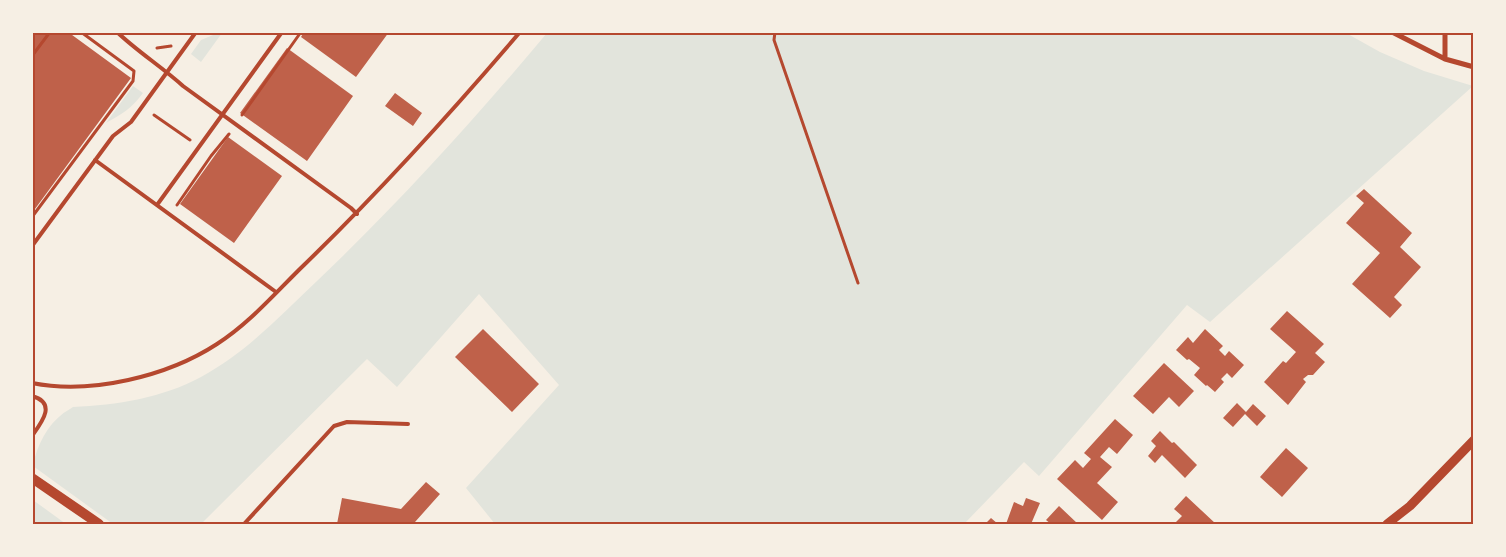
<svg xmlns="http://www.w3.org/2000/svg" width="1506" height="557" viewBox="0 0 1506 557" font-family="'PT Sans',sans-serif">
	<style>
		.green { fill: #e2e4dc }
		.building { fill: #bf614a }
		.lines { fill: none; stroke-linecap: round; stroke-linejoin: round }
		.path { stroke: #b5482f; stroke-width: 3 }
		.service { stroke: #b5482f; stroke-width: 4 }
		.minor { stroke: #b5482f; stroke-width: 5 }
		.tertiary { stroke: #b5482f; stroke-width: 9 }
		.secondary { stroke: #b5482f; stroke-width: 10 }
		.neatline { fill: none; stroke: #b5482f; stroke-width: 2 }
	</style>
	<rect width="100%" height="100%" fill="#f6efe4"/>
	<!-- green -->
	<path class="green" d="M218 33H222L201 62 191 54 201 40Z
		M547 33H1346L1380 52 1424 71 1473 86 1210 322 1187 305 1039 476 1024 462 964 524H495L466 488 559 385 479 294 397 387 367 359 201 524H113L33 466V457H35C41 437 52 419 70 409L73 407C117 405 162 398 201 377 246 353 280 316 317 281 399 203 475 119 547 33Z
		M133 86 143 93C131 109 122 114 106 123Z
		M32 500H33L66 524H33Z"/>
	<!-- building -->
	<path class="building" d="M32 32H68L131 78 32 213Z
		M304 32H389L356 77 301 37Z
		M287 48 353 96 307 161 240 113Z
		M395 93 422 113 413 126 385 106Z
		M228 137 282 176 234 243 180 204Z
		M1364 189 1412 233 1400 247 1421 267 1394 297 1402 305 1390 318 1352 284 1380 253 1346 223 1364 203 1356 196Z
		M1287 311 1324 344 1315 353 1325 362 1313 375H1308L1303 379 1306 382 1288 405 1264 382 1283 361 1286 363 1296 352 1270 329Z
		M483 329 539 384 512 412 455 357Z
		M1205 329 1223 346 1219 350 1225 356 1229 351 1244 365 1232 378 1227 373 1221 379 1224 382 1215 392 1207 385 1206 386 1194 375 1200 368 1189 359 1187 360 1176 350 1188 337 1193 343Z
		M1164 363 1194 391 1179 407 1169 397 1153 414 1133 396Z
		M1237 403 1246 412 1253 404 1266 416 1257 426 1245 414 1233 427 1223 418Z
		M1115 419 1133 435 1117 454 1109 447 1100 457 1112 467 1097 483 1118 502 1102 520 1057 479 1075 460 1083 468 1091 459 1084 453Z
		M1160 431 1172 443 1174 442 1197 465 1185 478 1162 455 1155 463 1148 456 1156 446 1151 441Z
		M1286 448 1308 468 1282 497 1260 477Z
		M426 482 440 494 415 522V524H337L342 498 401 509Z
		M1186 496 1216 524H1174L1182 516 1174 509Z
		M1026 498 1040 503 1031 524H1006L1014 502 1023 506Z
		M1059 506 1078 524H1051L1046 520Z
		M991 518 998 524H985Z"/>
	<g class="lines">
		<!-- path -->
		<path class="path" d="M775 32 774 40 858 283
			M157 48 171 46
			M32 56 50 32
			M154 115 190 140
			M242 115 301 32
			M177 205 211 156 229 134
			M32 217 133 81 134 71 81 32"/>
		<!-- service -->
		<path class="service" d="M117 32C138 52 162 67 183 86L351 208 357 214
			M95 160 276 292
			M157 205 282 32
			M32 246 113 136 131 122 196 32
			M32 383C91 395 168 376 217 344 250 323 276 292 304 265 380 191 451 113 520 32
			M32 396C57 403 42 422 32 436
			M244 524 334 426 347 422 408 424"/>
		<!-- minor -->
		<path class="minor" d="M1392 32 1445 59 1474 67
			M1445 32V59"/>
		<!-- tertiary -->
		<path class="tertiary" d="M1387 524 1410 506 1474 440"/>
		<!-- secondary -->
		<path class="secondary" d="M32 478 99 524"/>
	</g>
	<!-- border -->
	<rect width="1506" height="557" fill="none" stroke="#f6efe4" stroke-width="68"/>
	<rect x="34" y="34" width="1438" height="489" class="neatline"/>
</svg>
